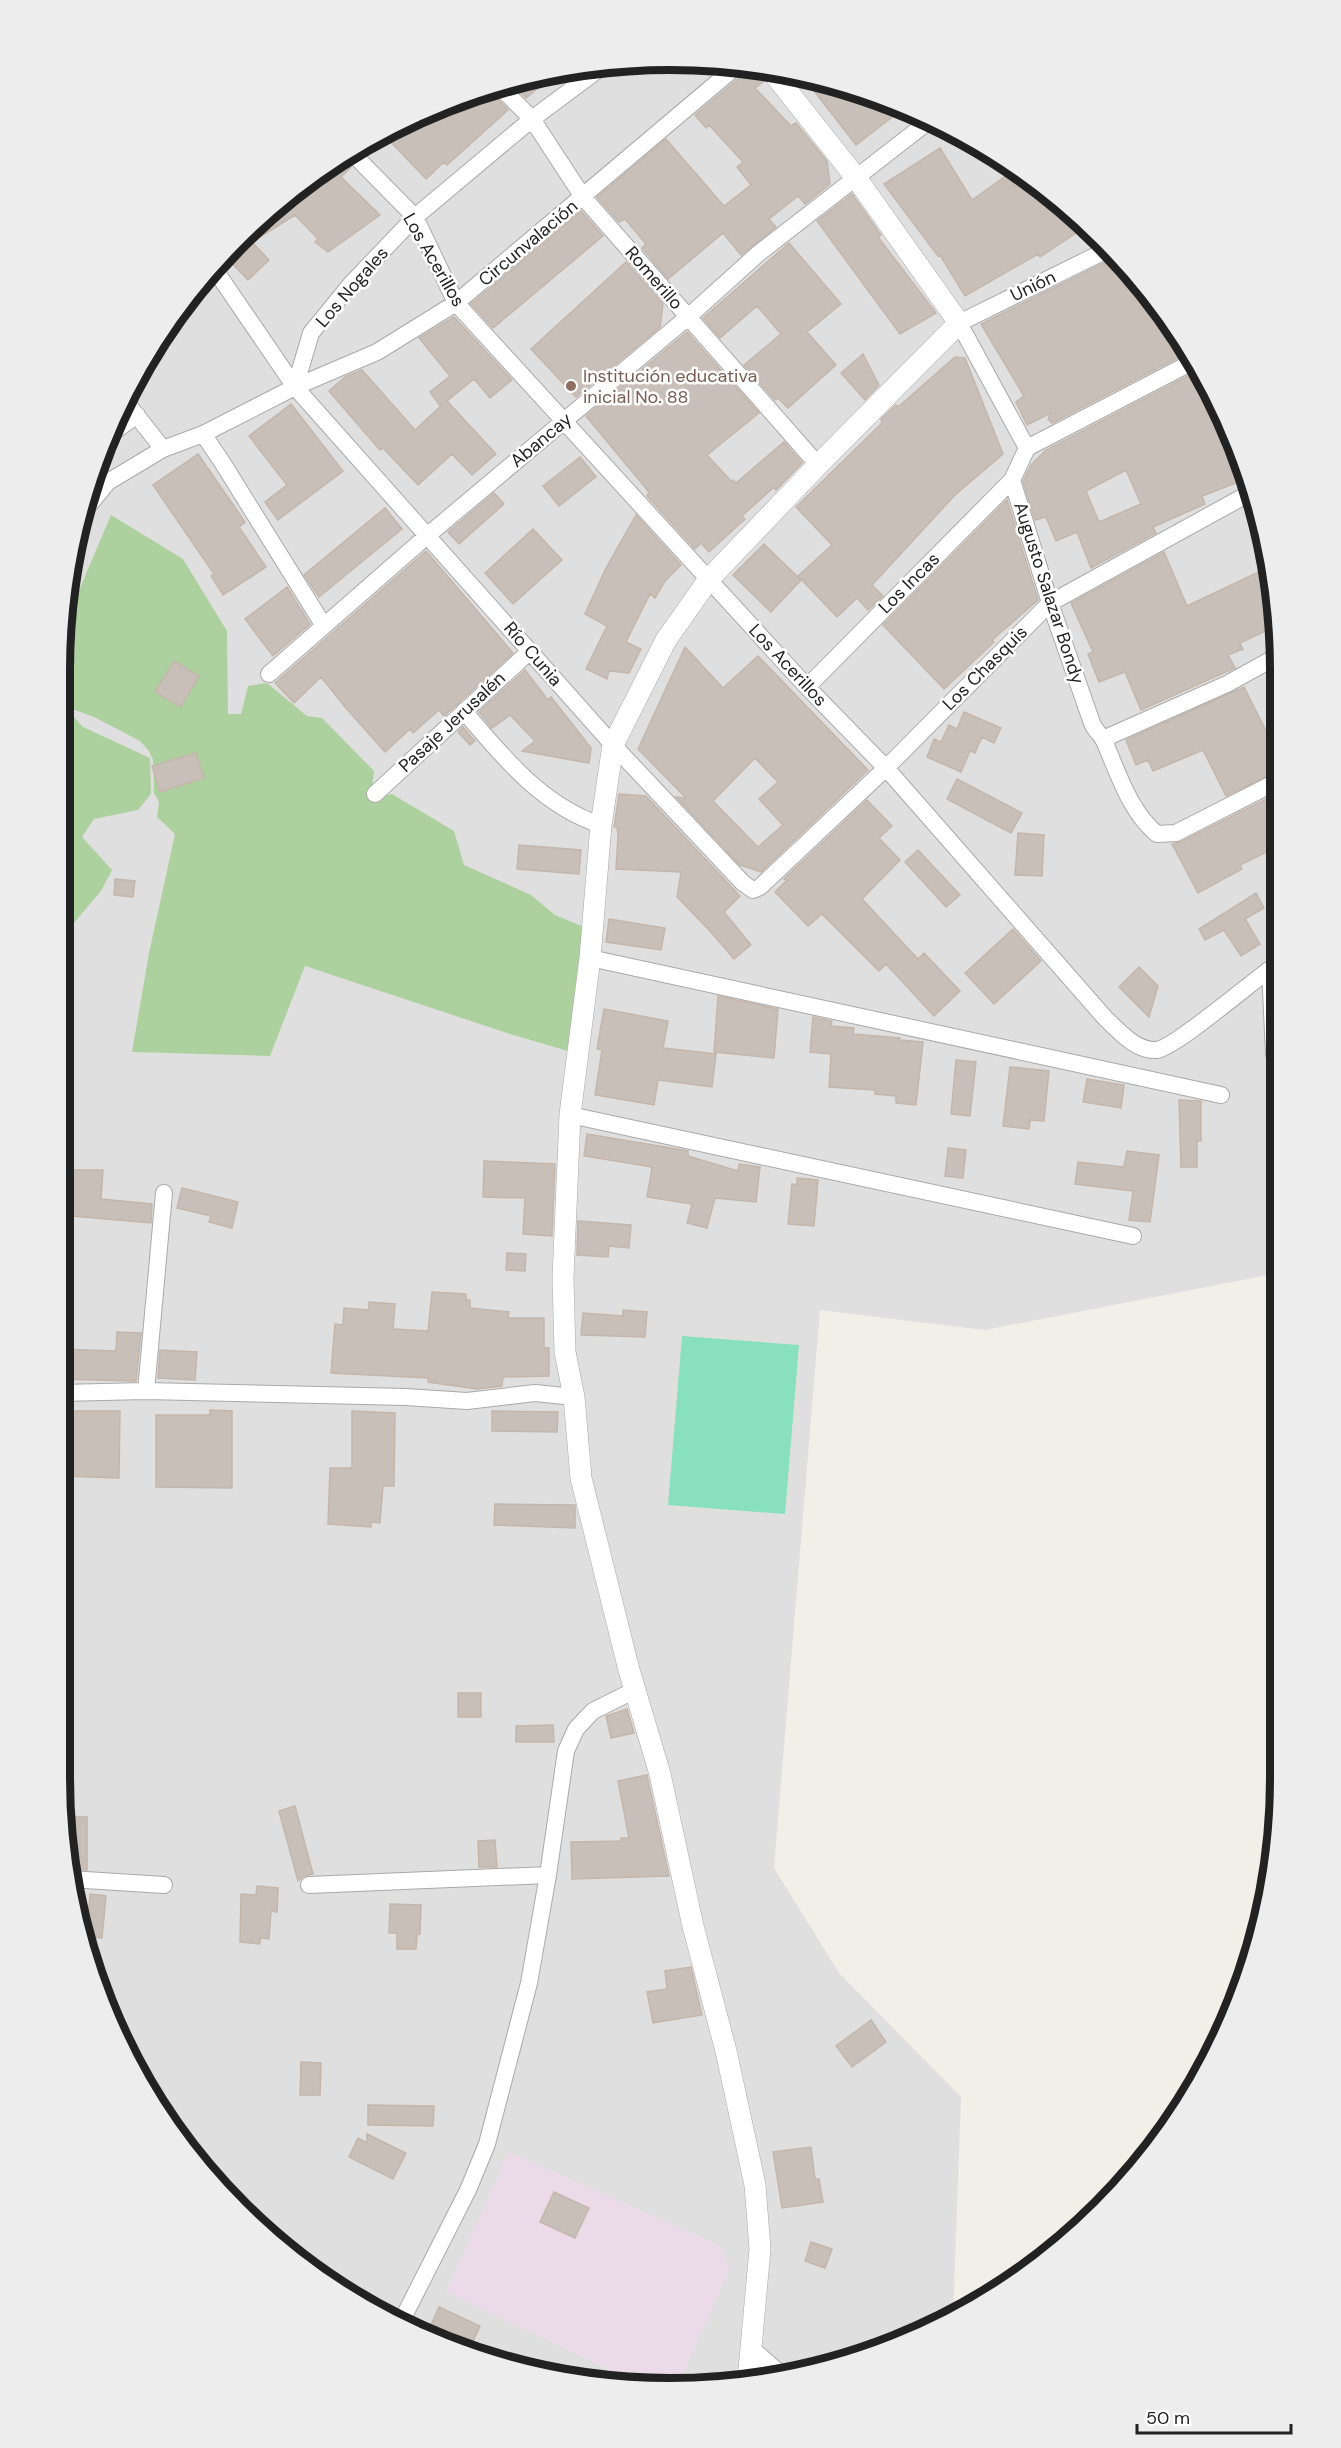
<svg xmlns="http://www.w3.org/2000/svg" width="1341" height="2448" viewBox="0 0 1341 2448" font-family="'DM Sans',sans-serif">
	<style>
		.residential { fill: #e0dfdf }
		.industrial { fill: #ebdbe8 }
		.forest { fill: #add19e }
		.pitch { fill: #88e0be }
		.building { fill: #c7bfb8; stroke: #c4b6ab; stroke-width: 1.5; fill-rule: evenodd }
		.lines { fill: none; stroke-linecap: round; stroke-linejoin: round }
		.minor-casing { stroke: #a9a9a9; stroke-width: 18 }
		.tertiary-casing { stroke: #a9a9a9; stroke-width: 22 }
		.minor { stroke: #fff; stroke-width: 16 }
		.tertiary { stroke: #fff; stroke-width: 21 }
		.education-dot { fill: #8d6e63; stroke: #fff; stroke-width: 2 }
		.labels { text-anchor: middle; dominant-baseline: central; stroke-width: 5; stroke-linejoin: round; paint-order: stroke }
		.street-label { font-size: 18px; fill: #222; stroke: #fff }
		.education-label { font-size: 18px; fill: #785e54; stroke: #fff; text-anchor: start }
		.rim { fill: none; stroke: #222; stroke-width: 8 }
	</style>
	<rect width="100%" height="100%" fill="#f2efe9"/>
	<!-- residential -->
	<path class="residential" d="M630 61 750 65 866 92 975 142 1073 212 1178 331 1235 437 1276 591 1278 1273 985 1330 820 1310 774 1868 839 1973 961 2097 953 2316 904 2341 828 2367 711 2387H630L513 2367 437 2341 332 2285 268 2236 186 2149 142 2082 93 1974 72 1896 60 1777 61 631 81 512 142 366 211 268 299 186 400 123 512 81Z"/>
	<!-- industrial -->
	<path class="industrial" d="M509 2152 721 2246 729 2270 677 2387H646L446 2292Z"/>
	<!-- forest -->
	<path class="forest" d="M111 515 183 559 227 631 228 714H241L248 686 267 683 307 716 322 718 374 771 371 797 392 794 454 831 464 865 531 895 555 915 591 930 578 1054 510 1034 305 966 270 1056 132 1052 149 953 175 834 157 817 159 802 154 793 153 760 149 751 140 741 94 717 64 706 83 727 150 758 151 794 138 810 94 819 82 837 112 870 101 891 61 938V651L77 595Z"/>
	<!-- pitch -->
	<path class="pitch" d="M682 1336 799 1345 785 1514 668 1505Z"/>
	<!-- building -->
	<path class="building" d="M748 65 751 66 764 81 755 88 791 126 796 123 827 161 830 184 805 204 798 196 769 219 776 227 741 255 723 233 668 279 642 248 646 244 625 219 619 222 597 197 666 139 724 206 751 185 737 167 743 162 709 125 706 128 695 115 745 73Z
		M555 74 526 98 510 82 512 81Z
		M804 78 866 92 903 109 856 145Z
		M489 90 508 110 447 165 444 162 426 179 386 137 402 122Z
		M940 148 972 200 1007 175 1015 186 1026 178 1060 202 1079 231 1040 257 1038 254 965 296 940 255 938 256 884 184Z
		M343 158 351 167 341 177 380 215 328 252 315 242 318 239 295 215 252 242 269 260 248 280 225 256 299 186Z
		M852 194 881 235 878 237 936 313 900 334 817 221Z
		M581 211 603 236 493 328 471 304Z
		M789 243 841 304 807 332 836 365 788 408 778 398 775 400 744 365 781 334 757 306 720 338 703 318Z
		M1114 258 1178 331 1189 352 1052 423 1048 419 1051 413 1027 425 1016 402 1024 396 981 324Z
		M626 262 663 304 660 327 576 397 531 349Z
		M454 317 512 380 490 398 474 379 447 401 496 454 472 475 452 454 418 485 383 448 380 450 329 391 345 377 362 370 415 430 444 403 440 406 430 392 450 376 419 338Z
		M687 332 759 413 707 455 732 482 733 480 736 483 784 442 802 463 776 490 774 487 742 516 745 519 709 552 701 543 695 549 647 496 649 492 586 416Z
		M863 354 879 385 865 400 841 373Z
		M955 357 965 358 1003 454 955 495 872 585 883 596 868 610 857 598 837 617 798 576 832 545 796 507 882 423 881 419 896 405 898 407Z
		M1199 370 1235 437 1246 479 1202 496 1205 504 1153 527 1156 533 1091 568 1077 532 1056 541 1046 517 1035 520 1023 481 1031 465 1046 450ZM1126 470 1141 504 1099 522 1086 491Z
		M291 404 343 471 278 520 265 502 287 485 249 436Z
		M198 454 245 522 239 527 266 567 223 595 211 576 214 574 153 485Z
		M580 457 596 477 559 506 543 486Z
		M494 493 504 504 459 544 448 532Z
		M1007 500 1038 600 992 640 994 642 944 689 883 625Z
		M385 508 402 529 319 597 304 575Z
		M636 515 681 565 665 581 655 598 650 594 626 642 641 649 629 673 609 671 607 679 586 669 607 626 585 614 606 568Z
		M533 529 562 560 513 604 485 573Z
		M764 544 801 580 771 612 733 575Z
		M426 551 513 653 444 716 439 710 413 733 410 729 385 752 345 707 321 677 294 703 275 683Z
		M1164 552 1187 606 1269 567 1276 591V626L1240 643 1243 649 1228 655 1235 668 1141 710 1125 672 1099 682 1088 654 1093 652 1071 603Z
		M287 587 310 624 273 656 245 619Z
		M685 647 723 688 758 656 868 770 761 872 740 865 676 797 686 798 638 749ZM755 758 778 782 759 799 783 825 758 847 713 801Z
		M174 661 199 676 181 707 155 692Z
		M525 670 548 700 551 697 591 748 589 763 522 751 535 741 510 715 492 728 479 712Z
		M1244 687 1276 751V772L1226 796 1203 750 1153 771 1148 760 1136 765 1126 740Z
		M964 712 1001 728 994 743 982 737 975 753 970 751 961 772 927 757 934 739 941 742 949 725 957 729Z
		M463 727 475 741 470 745 458 732Z
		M196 753 204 778 160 792 152 766Z
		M957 779 1022 813 1011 833 947 799Z
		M619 794 646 796 740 896 724 912 751 945 734 959 709 930 677 897 681 872 616 869 618 836 617 827H614Z
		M1276 794 1277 847 1240 865 1242 869 1198 893 1172 844 1181 842Z
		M867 800 892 826 879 838 900 860 862 899 918 959 924 953 960 991 934 1016 886 964 879 971 822 914 808 926 775 892 787 880 784 879Z
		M1018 833 1044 835 1042 876 1015 875Z
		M519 845 581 850 579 874 517 869Z
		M918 850 960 895 946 907 905 862Z
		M115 879 135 881 133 897 114 895Z
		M1256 893 1264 908 1245 919 1260 944 1241 956 1224 930 1205 940 1199 929Z
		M609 919 665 928 661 950 606 942Z
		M1013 929 1041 961 994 1004 965 973Z
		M1139 967 1158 986 1149 1017 1119 987Z
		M718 996 778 1009 774 1058 714 1052Z
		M604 1009 668 1021 663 1048 716 1054 712 1087 658 1080 654 1105 595 1095 602 1050 597 1049Z
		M813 1017 832 1021 831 1026 854 1028 853 1034 900 1038V1040L923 1042 916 1105 896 1103V1096L875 1094V1090L829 1087 831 1054 810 1052Z
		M956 1060 976 1062 970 1116 951 1114Z
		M1010 1067 1049 1071 1044 1121 1030 1120 1029 1129 1003 1126Z
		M1087 1079 1124 1085 1121 1108 1083 1102Z
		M1179 1100 1201 1101V1141H1197V1167H1181Z
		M587 1134 688 1151V1156L738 1171 739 1164 760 1167 756 1202 715 1198 707 1228 687 1223 692 1204 647 1197 652 1167 584 1156Z
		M948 1148 966 1150 963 1178 945 1176Z
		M1127 1151 1159 1155 1150 1222 1129 1220 1133 1191 1075 1184 1078 1162 1124 1167Z
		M484 1161 555 1164 552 1236 523 1234 525 1198 483 1197Z
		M61 1170H103L101 1199 152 1204 151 1223 61 1215Z
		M797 1178 818 1180 814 1226 788 1224 792 1184 797 1185Z
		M182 1188 238 1202 232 1228 209 1222 211 1216 177 1208Z
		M578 1221 631 1225 629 1248 609 1246 608 1257 577 1255Z
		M507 1253 526 1254 525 1271 506 1270Z
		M432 1292 466 1294V1300H470V1308L509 1312 508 1318H544V1348H549V1376L503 1377 502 1386 477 1389 428 1382V1378L331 1373 335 1324 343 1325 344 1308 369 1310V1302L395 1304 393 1329 428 1331Z
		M623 1310 647 1312 645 1337 581 1335 583 1313 623 1316Z
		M117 1332 141 1333 136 1381 60 1379V1349L116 1351Z
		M160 1350 197 1352 195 1380 158 1378Z
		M210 1410 232 1411V1488L156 1487V1415H210Z
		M73 1411H120L119 1478 60 1476V1413Z
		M352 1411 395 1413 394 1486H383L380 1523 371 1522V1527L328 1524 330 1468H352Z
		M492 1411 558 1412 557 1432 492 1431Z
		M495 1504 575 1505V1528L494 1525Z
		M458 1693H481V1717H458Z
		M627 1709 634 1733 611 1738 606 1716Z
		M553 1725 554 1742H516V1726Z
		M647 1775 669 1876 572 1879 571 1842 621 1841V1838H629L618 1781Z
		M295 1806 313 1874 304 1876 298 1881 279 1811Z
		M70 1817H87V1870L69 1869 65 1827H70Z
		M495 1840 497 1867H479L478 1841Z
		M257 1886 278 1888 277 1912 271 1911 269 1939 260 1938V1944L240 1942 241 1894 256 1895Z
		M90 1894 106 1896 102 1938 82 1936 74 1906 89 1907Z
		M390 1904 421 1905 420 1934H417L416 1949H397V1933H389Z
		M691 1967 702 2015 653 2023 647 1992 667 1989 665 1971Z
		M871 2020 886 2042 852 2067 836 2046Z
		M301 2062 321 2063 320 2095H300Z
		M368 2105 434 2106 433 2126 368 2125Z
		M367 2134 406 2153 393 2179 349 2157 358 2138 367 2143Z
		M811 2147 815 2179H819L823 2202 782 2208 773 2152Z
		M554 2192 589 2208 575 2238 540 2222Z
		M811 2242 832 2249 825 2268 805 2261Z
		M439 2307 480 2326 468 2352 426 2336Z"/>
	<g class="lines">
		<defs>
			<path id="minor" d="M499 86 532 119 583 197 818 465
				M352 153 415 217 456 303 807 687 886 768 1106 1019C1120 1032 1136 1051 1156 1050 1174 1049 1256 978 1277 964
				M1107 250 959 323 1027 448 1012 480 1050 603 1092 723C1095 731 1102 735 1105 743 1118 773 1130 812 1157 834L1176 833 1276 782
				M213 267 295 387 613 745 743 883 753 890 760 887 886 768 1050 603 1250 493
				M295 387 377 352 456 303 738 65
				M126 402 163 449
				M115 431 137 415
				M203 434 222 462 324 626
				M1027 448 1194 361
				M80 516 108 482 163 449 203 434 295 387 311 333 351 284 415 217 532 119 603 66
				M269 674 428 535 688 317 759 253 929 121
				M807 687 1012 480
				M464 711C502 756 542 806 601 825
				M1103 739 1227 684 1276 657
				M375 794 530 651
				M590 958 1221 1095
				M1270 969 1274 1054 1277 1063
				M570 1115 1133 1236
				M146 1391 164 1193
				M60 1393 146 1391 406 1397 467 1401 535 1393 574 1397
				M70 1879 164 1885
				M309 1885 548 1875
				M401 2322 468 2190 487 2144 529 1983 548 1875 566 1751 576 1729 593 1711 635 1690
				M752 2349 782 2375"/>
			<path id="tertiary" d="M748 2381 760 2249 755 2185 726 2051 693 1926 660 1774 629 1670 581 1478 574 1397 565 1352 563 1278 570 1115 590 958 601 825 613 745 666 640 709 579 818 465 959 323 857 179 771 70"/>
		</defs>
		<!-- minor casing -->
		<use href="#minor" class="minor-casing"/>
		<!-- tertiary casing -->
		<use href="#tertiary" class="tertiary-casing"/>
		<!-- minor -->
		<use href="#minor" class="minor"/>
		<!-- tertiary -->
		<use href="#tertiary" class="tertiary"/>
	</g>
	<!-- markers -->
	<circle class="education-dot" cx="571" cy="386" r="6"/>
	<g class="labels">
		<!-- street labels -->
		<g class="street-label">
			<text transform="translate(528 243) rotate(-40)">Circunvalación</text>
			<text transform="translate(434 260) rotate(60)">Los Acerillos</text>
			<text transform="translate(654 278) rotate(49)">Romerillo</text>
			<text transform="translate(1033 286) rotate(-26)">Unión</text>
			<text transform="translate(352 287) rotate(-49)">Los Nogales</text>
			<text transform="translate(541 440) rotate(-40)">Abancay</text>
			<text transform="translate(909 583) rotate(-45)">Los Incas</text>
			<text transform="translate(1049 593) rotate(72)">Augusto Salazar Bondy</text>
			<text transform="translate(533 654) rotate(49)">Río Cunia</text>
			<text transform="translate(788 665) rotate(47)">Los Acerillos</text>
			<text transform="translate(985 668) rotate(-45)">Los Chasquis</text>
			<text transform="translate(452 722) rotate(-43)">Pasaje Jerusalén</text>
		</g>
		<!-- education labels -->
		<g class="education-label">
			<text x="583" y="376">Institución educativa<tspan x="583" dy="21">inicial No. 88</tspan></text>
		</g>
	</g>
	<!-- crop -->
	<path d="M0 0H1341V2448H0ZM670 70H670A600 600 0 0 1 1270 670V1778A600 600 0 0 1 670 2378H670A600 600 0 0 1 70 1778V670A600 600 0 0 1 670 70Z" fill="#ededed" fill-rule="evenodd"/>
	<path class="rim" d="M670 70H670A600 600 0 0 1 1270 670V1778A600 600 0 0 1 670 2378H670A600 600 0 0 1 70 1778V670A600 600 0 0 1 670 70Z"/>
	<!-- scale -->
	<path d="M1137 2424v9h154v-9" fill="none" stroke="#222222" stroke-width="3"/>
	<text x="1146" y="2424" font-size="18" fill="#222222" stroke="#ffffff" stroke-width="4.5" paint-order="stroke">50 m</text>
</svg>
